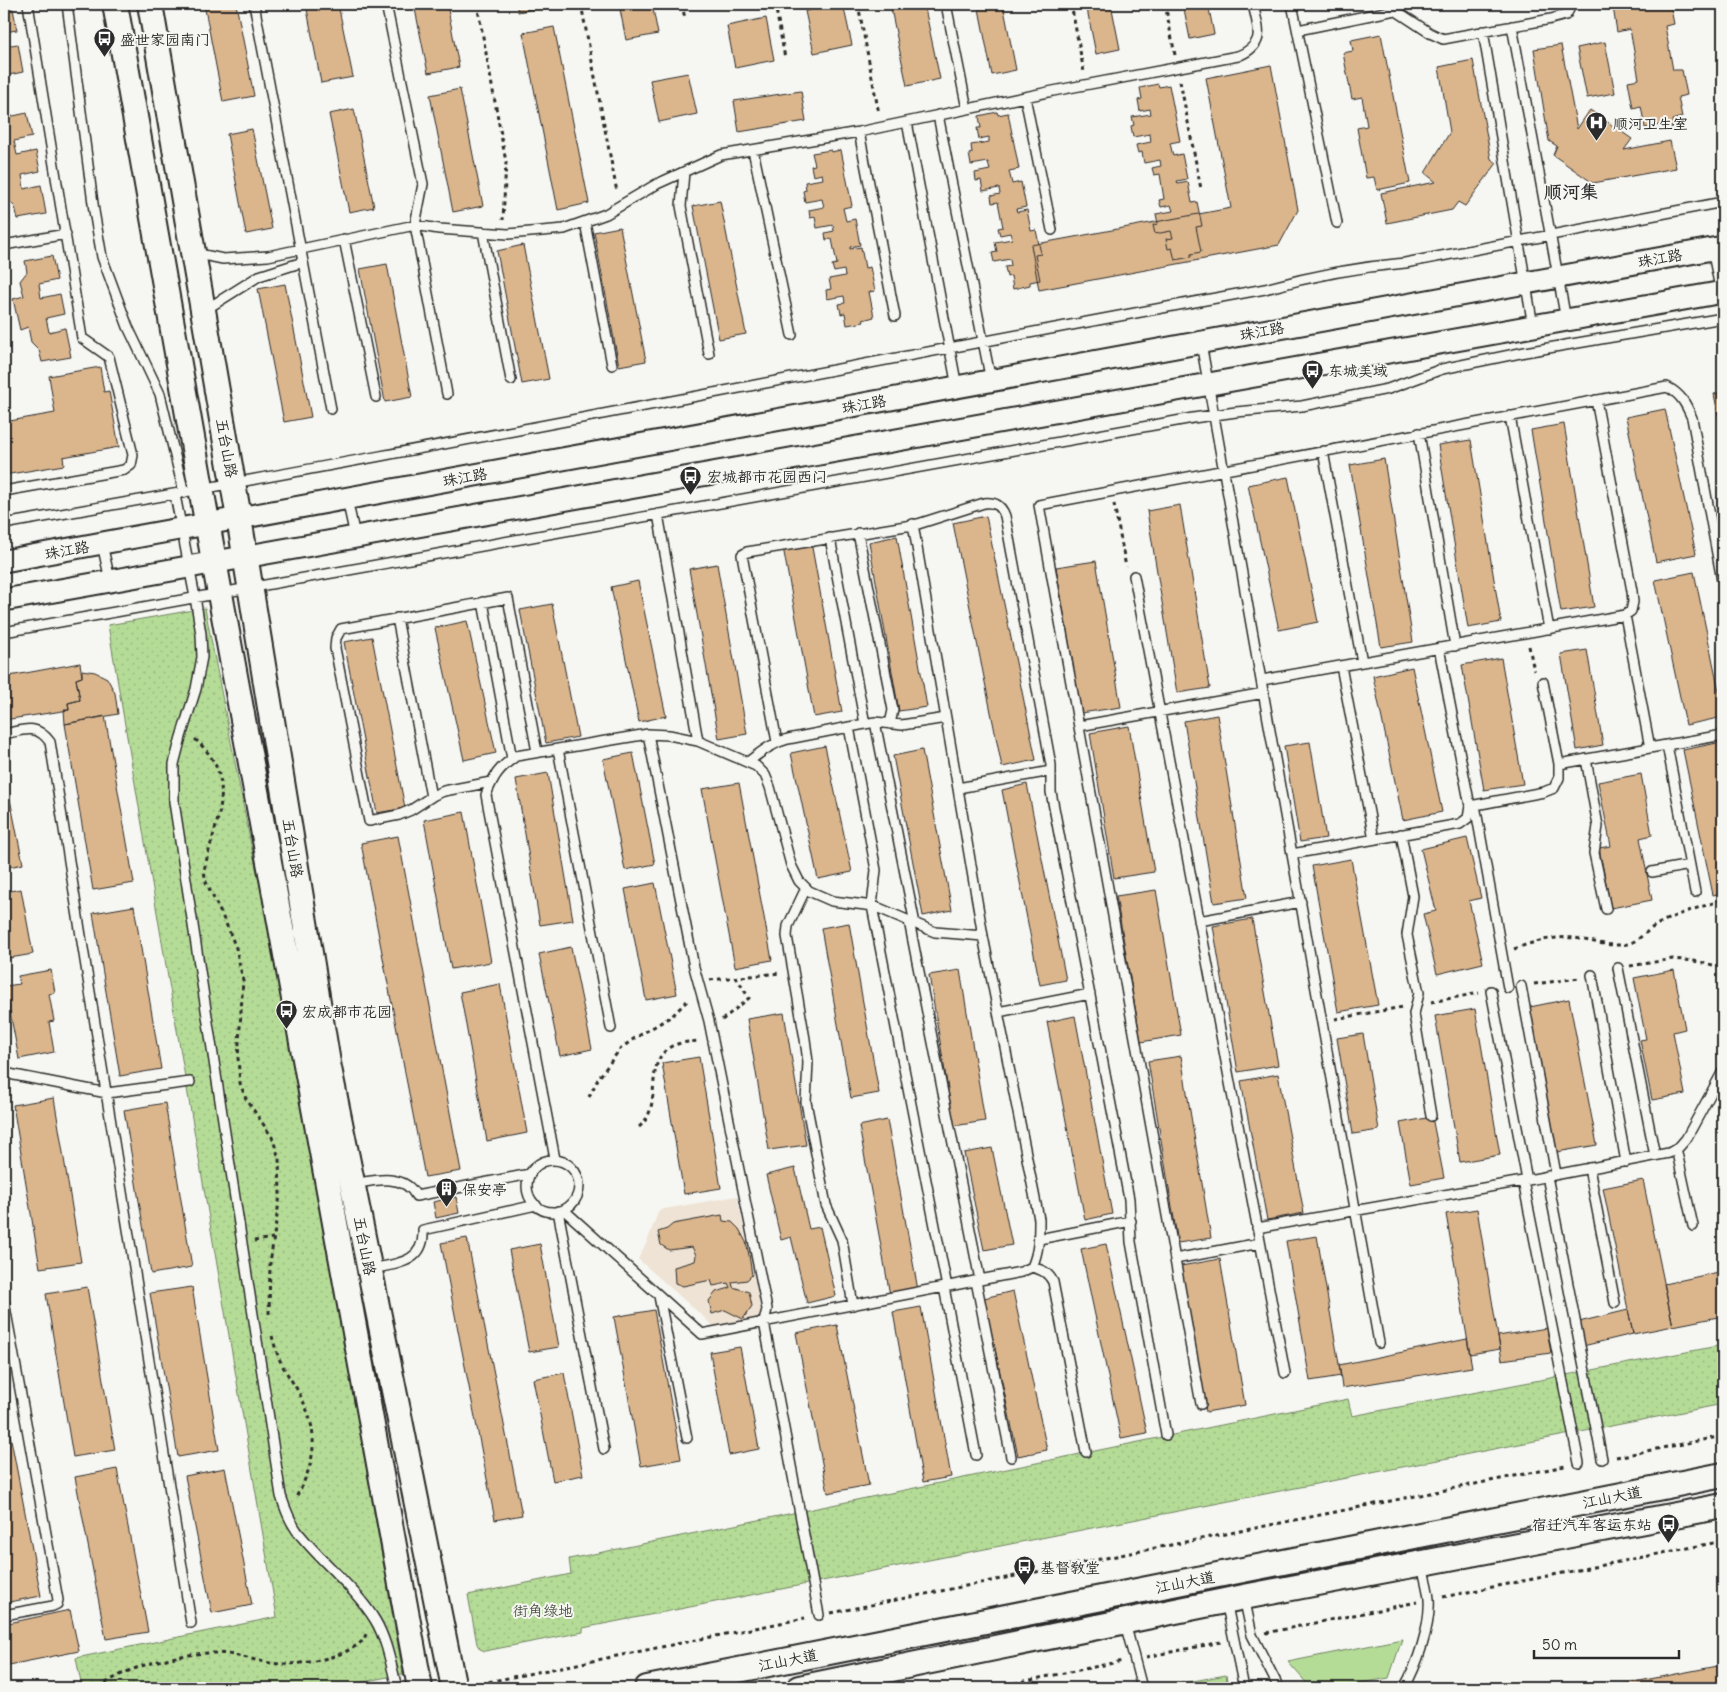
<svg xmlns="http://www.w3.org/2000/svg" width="1727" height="1692" viewBox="0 0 1727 1692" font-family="Delius,'LXGW WenKai TC',sans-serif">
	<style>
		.built { fill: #eee3d4 }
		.grass { fill: #b5dc97; stroke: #708461 }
		.park { fill: url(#park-dots); stroke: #708461 }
		.building { fill: #dbb68d; stroke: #2b2b2b }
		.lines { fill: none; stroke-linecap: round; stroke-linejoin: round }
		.service-casing { stroke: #2b2b2b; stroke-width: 12 }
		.tertiary-casing { stroke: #2b2b2b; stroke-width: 25 }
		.secondary-casing { stroke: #2b2b2b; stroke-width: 28 }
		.path { stroke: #2b2b2b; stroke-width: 3; stroke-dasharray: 4 4; stroke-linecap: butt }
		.service { stroke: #f6f6f2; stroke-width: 9 }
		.tertiary { stroke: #f6f6f2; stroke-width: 21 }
		.secondary { stroke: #f6f6f2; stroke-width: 24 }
		.labels { text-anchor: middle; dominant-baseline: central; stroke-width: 4; stroke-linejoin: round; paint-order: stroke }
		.poi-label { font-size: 15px; fill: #2b2b2b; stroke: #f6f6f2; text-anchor: start }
		.street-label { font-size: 15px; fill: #2b2b2b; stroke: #f6f6f2 }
		.park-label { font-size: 15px; fill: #4e5746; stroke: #f6f6f2 }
		.quarter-label { font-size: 18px; font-weight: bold; fill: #2b2b2b; stroke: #f6f6f2 }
	</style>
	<defs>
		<pattern id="park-dots" width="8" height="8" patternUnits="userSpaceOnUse" patternTransform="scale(1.25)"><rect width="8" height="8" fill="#b5dc97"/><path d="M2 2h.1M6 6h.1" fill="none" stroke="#9cbd82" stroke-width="1.8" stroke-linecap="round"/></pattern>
	</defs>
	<rect width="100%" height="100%" fill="#f6f6f2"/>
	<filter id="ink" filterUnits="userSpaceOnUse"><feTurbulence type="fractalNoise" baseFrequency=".02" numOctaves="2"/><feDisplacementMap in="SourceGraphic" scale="10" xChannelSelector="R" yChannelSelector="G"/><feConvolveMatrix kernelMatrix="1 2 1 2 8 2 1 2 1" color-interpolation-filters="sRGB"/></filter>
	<g filter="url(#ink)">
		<!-- built -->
		<path class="built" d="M737 1196 761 1310 757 1321 717 1329 638 1259 647 1242 659 1210Z"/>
		<!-- grass -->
		<path class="grass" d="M1402 1639 1389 1678 1334 1688H1311L1288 1662Z
			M1226 1675 1228 1688H1161L1160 1687Z"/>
		<!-- park -->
		<path class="park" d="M205 608 251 845 274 949 403 1674 332 1688H82L76 1658 277 1617 108 625Z
			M1723 1345V1404L583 1628V1632L485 1651 480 1649 477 1644 468 1595 571 1574 569 1559 1348 1399 1352 1416Z"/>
		<!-- building -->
		<path class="building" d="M204 4H236L254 96 223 102Z
			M306 4H338L353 77 321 83Z
			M414 4H447L459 67 428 73Z
			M516 4H542L543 7 518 12Z
			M619 4H652L658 34 626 40Z
			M843 4 852 45 814 53 805 11Z
			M890 4H924L940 79 907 86Z
			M978 4H1003L1016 70 992 75Z
			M1086 4H1111L1120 49 1096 54Z
			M1183 4H1208L1214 34 1190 39Z
			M1622 4H1670L1674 24 1665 26 1673 70H1682L1687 95 1678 97 1682 117 1672 120 1673 127 1660 129V125L1645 128 1641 106 1633 108 1628 81 1639 79 1630 29 1617 32 1613 7 1622 6Z
			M13 9 17 30 4 32V11Z
			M766 18 774 60 735 68 727 26Z
			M554 27 589 203 558 210 523 33Z
			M1381 34 1410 183 1377 190 1374 177 1366 178 1357 128 1367 126 1362 97 1352 99 1343 53 1353 51 1351 40Z
			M1605 42 1615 93 1587 98 1577 48Z
			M18 44 23 72 4 76V46Z
			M1561 45 1577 129 1590 110 1632 139 1624 150 1670 141 1676 168 1593 183 1553 155 1557 146 1549 141 1534 49Z
			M1473 60 1491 159 1497 163 1465 206 1458 202 1452 210 1387 223 1381 193 1436 182 1425 173 1450 132 1439 67Z
			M1271 65 1298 210 1279 245 1039 290 1031 245 1231 208 1206 78Z
			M688 73 697 114 659 122 650 80Z
			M1158 84 1159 87 1169 85 1180 141 1170 143 1173 156 1182 154 1187 179 1177 181 1178 184 1188 182 1192 203 1197 202 1202 226 1196 227 1201 252 1191 254V257L1175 260 1172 248 1168 249 1166 239 1173 238 1171 231 1155 234 1153 225 1158 224 1156 214 1173 211 1171 205 1161 207 1159 200 1164 199 1160 174 1154 175 1152 168 1161 166 1160 160 1144 163 1142 152 1138 153 1136 145 1151 142 1150 134 1133 137 1131 126 1134 125 1132 117 1151 114 1150 109 1140 111 1138 100 1142 99 1140 88Z
			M460 89 483 206 453 212 430 95Z
			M801 91 806 121 739 132 734 101Z
			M354 109 374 207 349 212 329 114Z
			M997 112 998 115 1008 113 1019 169 1009 171 1012 184 1021 182 1026 207 1016 209 1017 212 1027 210 1031 231 1036 230 1041 254 1035 255 1040 280 1030 282V285L1013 289 1011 276 1007 277 1005 267 1011 266 1010 259 994 262 992 253 997 252 995 242 1012 239 1010 233 1000 235 998 228 1003 227 998 202 992 203 991 196 1000 194 999 188 983 191 981 180 976 181 975 173 990 170 988 162 971 165 969 154 972 153 971 145 989 142V137L979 139 977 128H981L979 116Z
			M27 113 32 137 14 141 17 155 36 151 40 171 22 175 24 189 41 185 46 214 18 219 15 207 7 199 4 185V118Z
			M252 129 272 229 246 234 227 134Z
			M831 150V152L841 150 852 206 843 208 846 221 855 219 860 245 850 247V249L861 247 865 268 870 267 875 291 869 292 874 317 863 320 864 322 847 325 845 313 841 314 839 304 845 303 844 296 827 299 826 290 831 289 829 279 845 276 844 270 834 272 832 265 837 264 832 239 826 240 825 233 834 231 833 225 817 228 815 217 810 218 809 210 824 207 822 199 805 202 803 191 806 190 805 182 823 179 822 174 813 176 811 166 815 165 812 153Z
			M720 201 746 334 719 339 693 206Z
			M620 227 646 361 619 366 594 232Z
			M523 245 549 379 522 384 497 251Z
			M52 256 57 280 39 284 41 298 60 294 64 314 46 318 49 332 65 328 71 357 42 362 39 350 31 342 28 327 20 330 13 299 24 296 20 281 27 272 25 261Z
			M387 264 412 397 385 402 360 269Z
			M285 284 311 417 284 422 258 289Z
			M100 367 104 392 109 391 119 447 63 457 64 465 4 475V422L55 413 49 376Z
			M1723 392V439L1714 394Z
			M1665 409 1696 554 1656 562 1626 417Z
			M1564 424 1594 607 1561 612 1531 430Z
			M1471 440 1501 622 1468 628 1438 445Z
			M1384 459 1413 642 1381 647 1350 465Z
			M1288 477 1318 622 1279 630 1248 485Z
			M1180 505 1210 688 1177 693 1147 511Z
			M986 516 1036 760 1002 767 953 523Z
			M897 536 927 707 899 711 869 542Z
			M811 542 842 712 814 717 783 547Z
			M1096 561 1121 707 1081 713 1056 567Z
			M717 564 747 734 719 739 689 569Z
			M1694 572 1723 710V717L1686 725 1655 580Z
			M638 581 666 716 639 722 611 587Z
			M552 604 578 737 546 743 520 610Z
			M467 621 496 753 464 760 435 628Z
			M372 637 405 808 377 813 344 642Z
			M1587 650 1603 745 1577 750 1561 654Z
			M1501 658 1523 784 1484 790 1462 665Z
			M80 663 82 677 76 679 80 700 68 703 69 710 4 720V677Z
			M1412 667 1442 812 1403 820 1373 676Z
			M82 670 95 672 107 678 115 693 118 714 65 724 64 710H69L68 703 80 700 76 679 82 677Z
			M1217 715 1247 898 1214 903 1184 721Z
			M105 716 134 883 93 890 65 724Z
			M1129 726 1154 872 1114 878 1090 733Z
			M1310 742 1326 838 1300 842 1284 746Z
			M1722 742 1723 893 1713 895 1683 750Z
			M825 746 852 872 818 879 791 753Z
			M922 750 952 910 923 916 893 756Z
			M633 753 655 864 625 870 603 759Z
			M4 769 23 864 4 868Z
			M548 773 573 920 540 925 516 779Z
			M1641 774 1652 835 1640 838 1652 900 1611 908 1599 848 1611 846 1598 782Z
			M739 783 772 960 735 967 702 789Z
			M1027 784 1066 980 1040 985 1002 790Z
			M464 812 491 962 451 969 424 820Z
			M398 836 461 1171 425 1177 361 843Z
			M1467 838 1481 898 1469 901 1483 963 1437 974 1423 914 1436 911 1421 849Z
			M1351 859 1378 1005 1338 1012 1312 866Z
			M655 883 677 994 646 1000 625 889Z
			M21 889 33 954 4 959V892Z
			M1156 890 1181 1035 1141 1042 1116 896Z
			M134 906 161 1069 120 1076 93 913Z
			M1252 919 1278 1065 1238 1072 1213 926Z
			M849 923 879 1093 851 1098 821 928Z
			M571 947 592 1049 560 1056 539 954Z
			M51 970 55 993 49 994 54 1021 49 1022 54 1052 19 1059 5 986 20 984 18 976Z
			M960 970 985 1121 954 1126 929 975Z
			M1674 970 1685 1029 1673 1032 1685 1094 1652 1100 1640 1040 1646 1039 1634 978Z
			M500 984 527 1133 487 1141 460 992Z
			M1569 999 1597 1145 1557 1152 1530 1007Z
			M1475 1009 1500 1155 1460 1162 1435 1016Z
			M784 1013 806 1145 769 1150 747 1019Z
			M1075 1016 1112 1214 1085 1220 1047 1022Z
			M1363 1034 1379 1130 1353 1134 1337 1038Z
			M1181 1056 1211 1238 1178 1243 1148 1061Z
			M699 1057 721 1188 684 1194 662 1063Z
			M1278 1074 1304 1213 1267 1220 1241 1081Z
			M54 1098 81 1262 40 1268 13 1105Z
			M165 1103 192 1267 151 1274 124 1110Z
			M1432 1117 1444 1178 1411 1184 1400 1123Z
			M887 1120 918 1290 890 1295 859 1126Z
			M992 1148 1012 1245 984 1250 964 1153Z
			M795 1168 809 1229 820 1227 836 1296 807 1303 791 1237 781 1240 766 1175Z
			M1643 1180 1673 1326 1633 1334 1603 1188Z
			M456 1197 459 1213 436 1218 433 1202Z
			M1477 1209 1500 1349 1470 1354 1446 1214Z
			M722 1215 723 1221 732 1222 739 1229 746 1242 749 1255 752 1275 747 1280 732 1282 733 1287 749 1292 752 1306 743 1319 725 1310 712 1314 709 1301 716 1292 730 1288 728 1283 713 1286 711 1280 683 1286 675 1283 674 1267 695 1261 696 1255 692 1247 669 1250 661 1245 658 1232 667 1229 673 1224Z
			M1317 1236 1341 1376 1310 1381 1286 1241Z
			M467 1238 522 1515 495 1520 441 1243Z
			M540 1244 559 1347 529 1352 509 1250Z
			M1106 1244 1147 1433 1121 1438 1081 1249Z
			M1220 1259 1245 1405 1206 1412 1181 1266Z
			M1723 1271V1316L1673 1326 1664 1284Z
			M87 1287 115 1450 73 1457 46 1294Z
			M192 1287 219 1450 178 1457 150 1293Z
			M1013 1291 1047 1450 1018 1456 984 1298Z
			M921 1307 951 1477 923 1482 893 1312Z
			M654 1310 681 1459 641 1466 614 1317Z
			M1628 1310 1633 1334 1583 1346 1579 1322Z
			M837 1325 869 1485 828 1493 796 1333Z
			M1547 1328 1551 1353 1502 1360 1498 1336Z
			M1467 1339 1472 1367 1342 1388 1339 1365Z
			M740 1347 759 1449 729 1455 710 1352Z
			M4 1373 11 1414 4 1415Z
			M564 1373 583 1475 553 1481 533 1379Z
			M10 1434 41 1596 4 1603V1435Z
			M225 1468 252 1605 212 1613 185 1476Z
			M117 1469 148 1632 106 1639 75 1477Z
			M70 1610 79 1651 4 1666V1624Z
			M1723 1665V1688H1603Z"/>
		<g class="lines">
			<defs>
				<path id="service" d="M67 4 94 211 102 257 128 327 160 394 184 493
					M254 4 331 409
					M386 4 423 184 415 225 447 394
					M946 4 967 109
					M1292 4 1337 223
					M1512 26 1566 320
					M1298 30 1395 10 1430 33 1443 39 1551 19 1566 15 1572 4
					M1483 31 1533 326
					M1025 97 1052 230
					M938 115 991 381
					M907 122 957 387
					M859 132 895 316
					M753 150 792 335
					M684 172 681 206 709 354
					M585 222 612 365
					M483 232 511 380
					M344 239 376 397
					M4 245 66 234
					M1712 249 1721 293
					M194 253 223 259 268 256 415 225 439 229 508 234 564 229 606 214 657 184 721 155 859 132 1053 91 1238 56C1267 44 1258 29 1253 4
					M205 310 259 276 303 262
					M1201 343 1379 1343
					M1510 416 1549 629
					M1419 433 1455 646
					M1323 451 1362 662
					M4 491 124 470 131 465 133 455 109 357 82 338 28 4
					M175 495 195 597 201 634 202 657 196 689 181 737 174 764V802L281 1496C285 1508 289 1520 297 1531 321 1562 354 1586 375 1620 387 1640 391 1665 397 1688
					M347 499 355 536
					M658 514 698 741
					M4 524C425 451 844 366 1265 289 1311 276 1358 267 1405 263L1723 202
					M858 533 893 710 890 724
					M830 538 865 724
					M102 544 110 580
					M1134 576 1285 1373
					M483 602 512 759
					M1625 615 1650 748
					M397 618 431 797
					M4 632 1193 418 1236 412 1302 406 1388 389 1442 369 1525 352 1723 318
					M1341 666 1374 839
					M1262 680 1625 615 1631 611 1633 602 1632 591 1596 400
					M875 722 915 924
					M1079 726 1264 693
					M849 727 876 870 872 906 947 1287
					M4 734C24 730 36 723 50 742L191 1623
					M648 734 694 967 709 1021 767 1309 764 1322 819 1615
					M777 742 742 555 747 552 918 524 984 503C995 502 1001 505 1005 516L1051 765V792L1129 1199 1131 1242 1166 1435
					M1667 745 1695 892
					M558 749 611 1028
					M1586 759 1598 826 1594 853 1606 909
					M748 762C761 752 772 743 788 739L875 722 902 725 946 718
					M1559 764 1723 735
					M491 782 444 791 434 795 411 810 399 815 369 821 335 648 336 638 341 629 508 598 537 752
					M958 788 1051 771
					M1475 805 1508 988
					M1470 806 1544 792 1554 788 1559 778V764L1543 682
					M1401 834 1413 896 1407 935 1419 993 1414 1014 1431 1116
					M1292 854 1460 824 1468 818 1470 806 1439 648
					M1652 872 1690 865
					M806 888 788 926 787 936 805 1039 808 1062 806 1102 826 1205 842 1240 853 1305
					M909 921 980 1280
					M1199 921 1301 902
					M1618 968 1655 1156
					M1592 975 1626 1162
					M1521 986 1556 1174
					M1491 991 1527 1180
					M998 1012 1090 994
					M4 1073 107 1093 190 1082
					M1676 1148 1693 1226
					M555 1159 486 795C494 775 499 768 516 756L648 734 669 735 698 741 756 766 765 775 770 787 791 865 799 881 809 891 832 901 874 906 935 932 983 936
					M527 1186a26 26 0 1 1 52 0a26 26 0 1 1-52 0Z
					M1589 1168 1615 1303
					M1547 1176 1602 1459
					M1523 1181 1579 1463
					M354 1184C375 1180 404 1173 416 1196L530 1174
					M564 1210 702 1334 1021 1272 1032 1267C1039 1251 1039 1237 1039 1219L983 936 913 524
					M558 1211 604 1449
					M1257 1228 1523 1181 1669 1153 1679 1147 1686 1139 1723 1071
					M1039 1239 1131 1221
					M1175 1259 1260 1243
					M1032 1267C1042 1270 1048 1272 1053 1282L1086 1452
					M370 1269C396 1264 425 1263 423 1230L536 1205
					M976 1281 1011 1457
					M944 1287 976 1455
					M659 1296 687 1438
					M4 1301 58 1600 57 1604 53 1606 4 1615
					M1201 1404 1039 505 1667 387C1681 394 1686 404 1692 418L1723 586
					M1244 1597 1252 1635 1279 1688
					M1226 1601 1244 1688
					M1125 1623 1142 1688
					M1404 1688C1417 1666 1431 1625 1429 1599 1428 1587 1424 1576 1422 1564"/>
				<path id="tertiary" d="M4 561 1723 247
					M4 600 1723 292"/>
				<path id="secondary" d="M115 4 214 561 420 1688
					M150 4 239 518 328 1063 454 1688
					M647 1688 1723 1475
					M799 1688 1244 1597 1723 1506"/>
			</defs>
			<!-- service casing -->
			<use href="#service" class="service-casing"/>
			<!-- tertiary casing -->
			<use href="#tertiary" class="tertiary-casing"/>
			<!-- secondary casing -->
			<use href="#secondary" class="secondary-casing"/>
			<!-- path -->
			<path class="path" d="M477 4 506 162 503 220
				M581 4 617 192
				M682 4 685 19
				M775 4 785 58
				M858 4 879 114
				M1071 4 1084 72
				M1165 4 1175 55
				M1180 81 1201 189
				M1114 504 1126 567
				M1529 646 1534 671
				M195 739C242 781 214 821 204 871L206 882 227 926 236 948 243 980 238 1058 240 1083 246 1099 272 1137 279 1158 280 1195 270 1263 269 1315
				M1514 949C1533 942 1553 936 1574 938 1589 940 1612 948 1627 944 1638 942 1646 931 1655 926 1672 915 1704 906 1723 900
				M1630 966 1673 959 1694 961 1723 967
				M710 980 781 973
				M1534 984 1580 978
				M1431 1002 1479 993
				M1335 1019 1403 1007
				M722 1020 749 998 736 977
				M589 1097 598 1079 620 1049 635 1038 672 1016 689 999
				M639 1127C665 1106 641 1063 672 1046 680 1042 690 1042 699 1041
				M254 1241 273 1238
				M272 1336C274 1343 276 1351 279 1358 284 1371 294 1383 300 1395 320 1433 316 1462 296 1497
				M1616 1457 1723 1436
				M1443 1597 1723 1541
				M831 1613 1565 1466
				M1266 1633 1417 1602
				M1146 1657 1221 1642
				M473 1685 805 1618
				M99 1688C127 1666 179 1653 214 1653 233 1653 252 1660 270 1663 295 1667 342 1659 361 1642 364 1640 365 1636 367 1632
				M991 1688 1123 1661"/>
			<!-- service -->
			<use href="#service" class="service"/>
			<!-- tertiary -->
			<use href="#tertiary" class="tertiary"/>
			<!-- secondary -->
			<use href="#secondary" class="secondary"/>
		</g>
	</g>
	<!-- icons -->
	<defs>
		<symbol id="bus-pin" viewBox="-11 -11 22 30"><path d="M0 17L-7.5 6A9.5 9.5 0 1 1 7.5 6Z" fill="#2b2b2b" stroke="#f6f6f2"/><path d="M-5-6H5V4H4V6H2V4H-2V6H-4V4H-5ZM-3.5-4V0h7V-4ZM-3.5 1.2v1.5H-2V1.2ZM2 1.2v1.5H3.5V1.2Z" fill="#fff"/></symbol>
		<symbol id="hospital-pin" viewBox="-11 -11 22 30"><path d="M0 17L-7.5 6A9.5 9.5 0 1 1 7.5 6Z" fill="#2b2b2b" stroke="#f6f6f2"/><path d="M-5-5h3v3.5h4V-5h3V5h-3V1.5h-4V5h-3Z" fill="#fff"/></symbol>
		<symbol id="building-pin" viewBox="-11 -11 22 30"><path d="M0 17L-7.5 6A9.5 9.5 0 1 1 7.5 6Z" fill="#2b2b2b" stroke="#f6f6f2"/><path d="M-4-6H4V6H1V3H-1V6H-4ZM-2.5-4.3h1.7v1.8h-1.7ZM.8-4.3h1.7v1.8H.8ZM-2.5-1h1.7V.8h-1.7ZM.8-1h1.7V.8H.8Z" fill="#fff"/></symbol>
	</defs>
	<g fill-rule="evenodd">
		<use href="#bus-pin" x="92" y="26" width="25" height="34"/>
		<use href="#hospital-pin" x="1584" y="110" width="25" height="34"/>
		<use href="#bus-pin" x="1300" y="358" width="25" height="34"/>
		<use href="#bus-pin" x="678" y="464" width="25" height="34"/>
		<use href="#bus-pin" x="274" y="998" width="25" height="34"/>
		<use href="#building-pin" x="434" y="1176" width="25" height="34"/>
		<use href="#bus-pin" x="1656" y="1512" width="25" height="34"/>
		<use href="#bus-pin" x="1012" y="1554" width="25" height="34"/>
	</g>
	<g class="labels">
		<!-- poi labels -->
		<g class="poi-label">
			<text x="120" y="39">盛世家园南门</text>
			<text x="1613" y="123">顺河卫生室</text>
			<text x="1328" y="370">东城美域</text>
			<text x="707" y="476">宏城都市花园西门</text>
			<text x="302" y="1011">宏成都市花园</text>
			<text x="462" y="1189">保安亭</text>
			<text x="1652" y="1524" text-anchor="end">宿迁汽车客运东站</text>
			<text x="1040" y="1567">基督教堂</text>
		</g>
		<!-- street labels -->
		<g class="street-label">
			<text transform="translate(1660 258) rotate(-10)">珠江路</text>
			<text transform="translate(1262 331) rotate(-10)">珠江路</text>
			<text transform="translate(864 404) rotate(-10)">珠江路</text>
			<text transform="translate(227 448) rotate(80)">五台山路</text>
			<text transform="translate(465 477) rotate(-10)">珠江路</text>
			<text transform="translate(67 550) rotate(-10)">珠江路</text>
			<text transform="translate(293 848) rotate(81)">五台山路</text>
			<text transform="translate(365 1246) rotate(79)">五台山路</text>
			<text transform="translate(1612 1497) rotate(-11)">江山大道</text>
			<text transform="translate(1185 1582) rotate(-11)">江山大道</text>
			<text transform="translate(788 1660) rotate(-11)">江山大道</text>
		</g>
		<!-- park labels -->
		<g class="park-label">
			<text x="543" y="1610">街角绿地</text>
		</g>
		<!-- quarter labels -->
		<g class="quarter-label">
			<text x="1571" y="191">顺河集</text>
		</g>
	</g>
	<!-- margin -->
	<rect width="1727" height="1692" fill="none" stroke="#f6f6f2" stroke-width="20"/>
	<rect x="10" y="10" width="1707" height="1672" fill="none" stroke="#2b2b2b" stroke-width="2" filter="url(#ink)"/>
	<!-- scale -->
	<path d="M1534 1650v8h145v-8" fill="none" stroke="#2b2b2b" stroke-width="2.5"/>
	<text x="1542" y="1650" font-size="15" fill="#2b2b2b" stroke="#f6f6f2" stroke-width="4" paint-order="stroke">50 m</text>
</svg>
